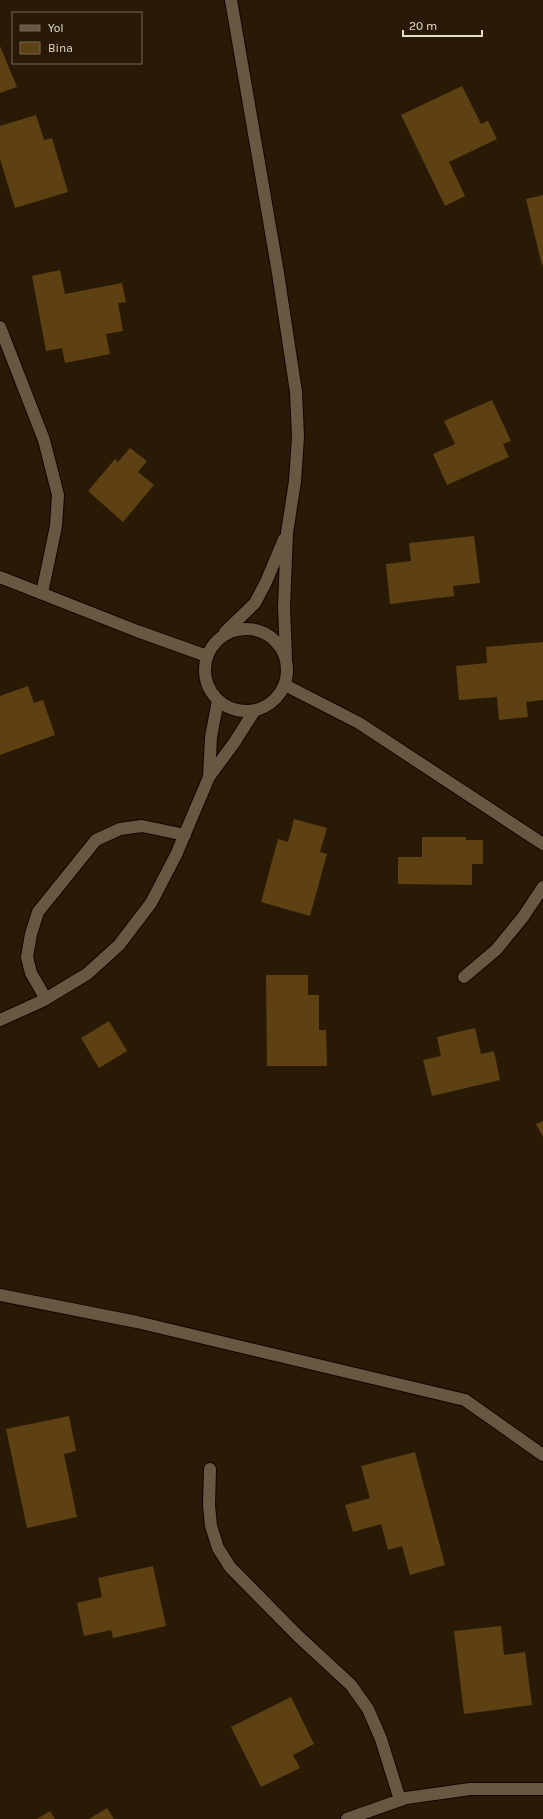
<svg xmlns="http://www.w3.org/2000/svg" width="543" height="1819" viewBox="0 0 543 1819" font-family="Karla,sans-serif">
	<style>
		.building { fill: #5e4113 }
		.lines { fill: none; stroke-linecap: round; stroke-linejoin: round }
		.minor-casing { stroke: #100500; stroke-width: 14 }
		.minor { stroke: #685842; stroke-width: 12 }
	</style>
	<rect width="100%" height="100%" fill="#281a05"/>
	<!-- building -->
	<path class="building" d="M0 46 17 87 0 93Z
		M462 86 481 124 488 121 497 139 449 162 465 196 445 206 401 115Z
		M36 115 44 140 52 138 68 192 15 208 0 159V126Z
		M543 195V264L542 265 526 199Z
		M60 270 65 294 122 283 126 302 118 303 123 331 106 334 110 354 65 363 62 348 46 351 32 276Z
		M492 400 511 441 503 444 509 457 447 485 433 454 455 444 444 421Z
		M130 448 147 461 138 472 154 485 123 522 88 491 115 459 118 462Z
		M474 536 480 583 453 586 454 596 390 604 386 564 411 561 409 543Z
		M543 642V700L526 702 528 717 499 720 497 697 459 700 456 666 487 663 486 647Z
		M28 686 34 703 43 700 55 735 0 755V696Z
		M294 819 327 828 320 852 327 854 310 916 261 902 278 839 288 842Z
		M422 837H466V840H483V864H472V885L398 884V857H422Z
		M266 975H308V995H319V1030H326L327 1066H267Z
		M109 1021 127 1051 99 1068 81 1038Z
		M475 1028 481 1054 494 1051 500 1080 432 1096 423 1060 441 1056 437 1037Z
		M543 1121V1137L536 1124Z
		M69 1416 76 1451 64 1454 77 1517 27 1528 6 1429Z
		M415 1452 445 1565 410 1575 402 1546 388 1550 381 1524 353 1532 345 1505 370 1498 361 1466Z
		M153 1566 166 1626 113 1638 111 1630 84 1636 77 1603 102 1597 98 1578Z
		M501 1626 504 1655 525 1652 532 1705 464 1714 454 1631Z
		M291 1697 314 1744 293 1755 300 1768 261 1787 231 1727Z
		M107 1808 114 1819H89Z
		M50 1811 55 1819H37Z"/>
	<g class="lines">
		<defs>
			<path id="minor" d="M231 0 278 273 296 392 298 437 295 481 287 533 284 607 286 657
				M0 327 44 440 58 495 56 526 42 593
				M0 577 137 631 207 656
				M205 670a41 41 0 1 1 82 0a41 41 0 1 1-82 0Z
				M225 632 255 603 266 582 284 539
				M285 685 359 723 543 844
				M209 777 211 737 218 700
				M464 977 496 950 523 917 543 887
				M46 999 31 973 27 957 31 934 38 912 96 840 120 829 142 826 185 835
				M0 1020 42 1001 87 974 119 945 151 903 176 855 209 777 234 743 255 710
				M0 1295 137 1322 465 1400 543 1455
				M210 1469 209 1505 211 1526 218 1548 230 1567 298 1636 351 1685 368 1709 381 1739 400 1800
				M347 1819 406 1798 470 1789H543"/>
		</defs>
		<!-- minor casing -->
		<use href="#minor" class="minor-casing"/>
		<!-- minor -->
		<use href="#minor" class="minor"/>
	</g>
	<!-- legend -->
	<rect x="12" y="12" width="130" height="52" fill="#281a05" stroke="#746756"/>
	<rect x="20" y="25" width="20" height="6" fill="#685842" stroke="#746756"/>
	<text x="48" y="32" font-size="12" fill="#e5dbcf">Yol</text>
	<rect x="20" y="42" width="20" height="12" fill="#5e4113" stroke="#746756"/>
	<text x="48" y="52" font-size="12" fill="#e5dbcf">Bina</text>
	<!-- scale -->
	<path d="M403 30v6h79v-6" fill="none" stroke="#e5dbcf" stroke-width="2"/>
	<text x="409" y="30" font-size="12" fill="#e5dbcf" stroke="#281a05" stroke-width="3" paint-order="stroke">20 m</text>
</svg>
